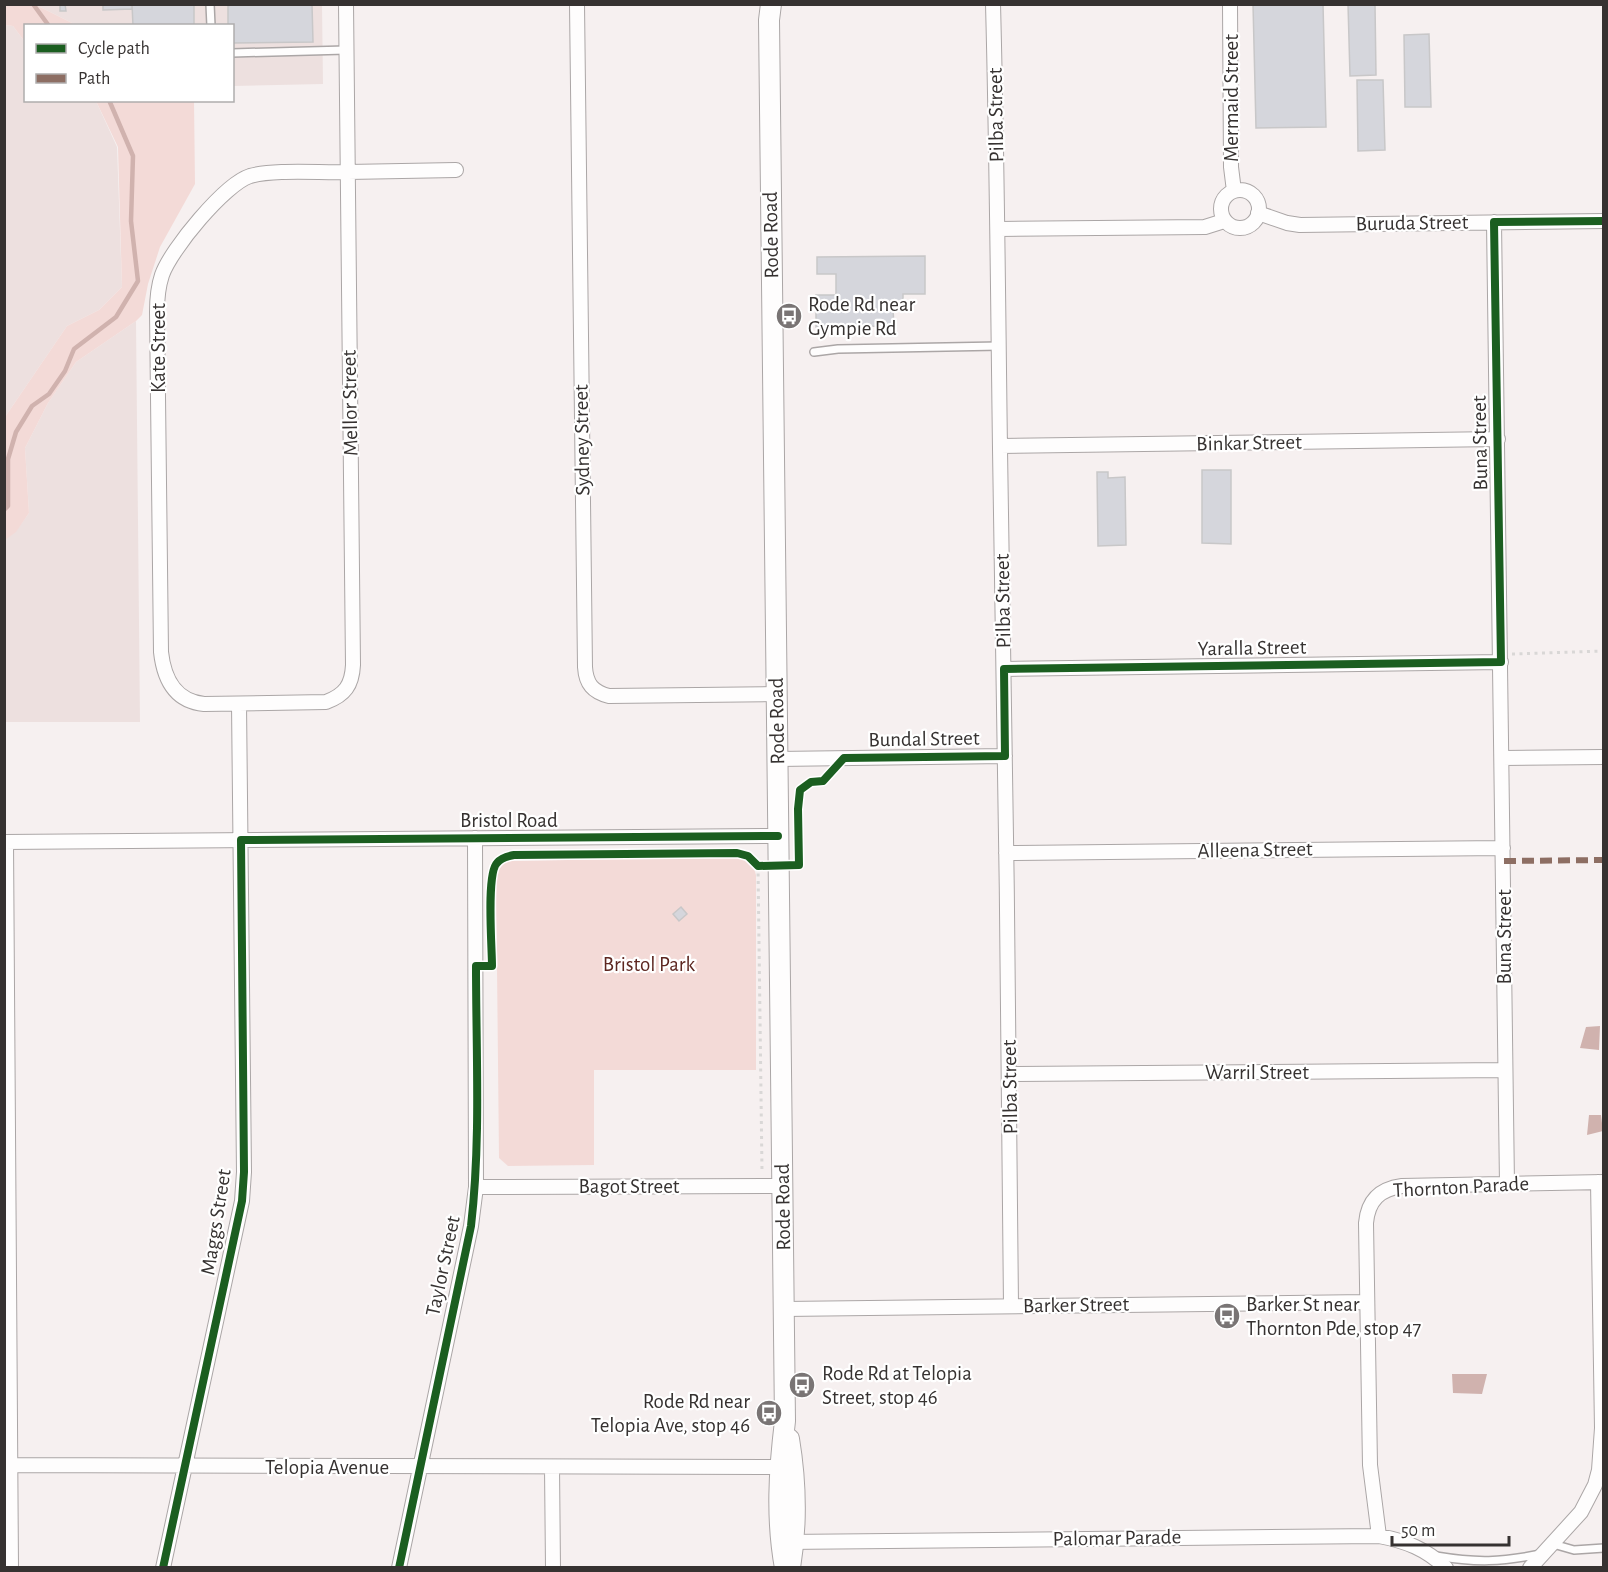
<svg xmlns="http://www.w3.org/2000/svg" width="1608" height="1572" viewBox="0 0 1608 1572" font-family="'Alegreya Sans',sans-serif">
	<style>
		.built { fill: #ede0df }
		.green { fill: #f3dad7 }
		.water { fill: #d0b2ae }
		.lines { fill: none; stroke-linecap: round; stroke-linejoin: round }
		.stream { stroke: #d0b2ae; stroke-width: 4.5 }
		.building { fill: #d5d6dc; stroke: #c8c7c8; stroke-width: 1.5 }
		.service-casing { stroke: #aba6a6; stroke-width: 10 }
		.minor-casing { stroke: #aba6a6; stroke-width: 16 }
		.secondary-casing { stroke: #aba6a6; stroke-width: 22 }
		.path { stroke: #d9d7d6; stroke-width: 3; stroke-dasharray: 3 4.5; stroke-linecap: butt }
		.service { stroke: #fefdfd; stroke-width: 7 }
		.minor { stroke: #fefdfd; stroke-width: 14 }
		.secondary { stroke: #fefdfd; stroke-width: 20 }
		.quiet { stroke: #8d6e63; stroke-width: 6; stroke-dasharray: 12 6; stroke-linecap: butt }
		.cycleway-casing { stroke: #fff; stroke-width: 11 }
		.cycleway { stroke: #1b5e20; stroke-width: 8 }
		.labels { text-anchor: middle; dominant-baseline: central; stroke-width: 4.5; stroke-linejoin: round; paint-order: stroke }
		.street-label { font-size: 21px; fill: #363231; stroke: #fff }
		.poi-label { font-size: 21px; fill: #363231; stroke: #fff; text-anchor: start }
		.park-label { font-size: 21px; fill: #5d2721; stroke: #fff }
	</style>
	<rect width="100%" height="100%" fill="#f6f0f0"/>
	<!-- built -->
	<path class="built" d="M36 5H322L323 84 233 86 232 26 76 25Z
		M5 25 13 26 25 42 26 100 96 101 117 147 122 287 99 310 67 326 5 417Z
		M136 321 140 722H5L4 540 16 531 29 513 25 448 48 403 76 362Z"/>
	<!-- green -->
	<path class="green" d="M4 5H36L76 25 26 26 25 42 13 26 5 25Z
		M96 101H194L195 184 160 247 148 284 142 315 136 321 76 362 48 403 25 448 29 513 16 532 5 540V417L67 326 99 310 122 287 118 147Z
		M739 857C749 861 753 864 756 875V1070H594V1165L508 1166 499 1158 496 871 503 861Z"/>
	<!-- water -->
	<path class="water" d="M1600 1026 1599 1050 1580 1048 1586 1027Z
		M1589 1115H1601L1603 1131 1587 1135Z
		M1452 1374H1487L1482 1394 1453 1393Z"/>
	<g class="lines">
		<!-- stream -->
		<path class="stream" d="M33 4 49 26
			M4 510 8 506V459L16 432 32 406 49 394 65 371 74 349 116 317 138 281 131 221 133 156 109 100"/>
	</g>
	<!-- building -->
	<path class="building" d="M60 4H65L66 11H60Z
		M103 4H132V9L103 10Z
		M132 4H194V26H133Z
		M233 4H312L313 42 232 43V26H228V6Z
		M1253 4H1323L1326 127 1256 128Z
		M1348 4H1375L1376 75 1350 76Z
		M1429 34 1431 107H1405L1404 35Z
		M1357 80H1383L1385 150 1358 151Z
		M925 256V294H903V308L893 309 894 326 816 327V295H836V274H817V257Z
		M1202 470H1231V544L1202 543Z
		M1097 472H1108V478L1125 477 1126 545 1098 546Z
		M681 907 687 914 679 921 673 914Z"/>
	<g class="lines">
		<defs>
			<path id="service" d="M210 4 211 26
				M232 53 346 50
				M814 352 838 349 1000 346
				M1553 1544 1574 1550 1604 1548
				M1436 1556C1478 1563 1500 1562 1541 1554"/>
			<path id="minor" d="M346 4C349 225 351 445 353 665 352 685 345 695 326 702L204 704C175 701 164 679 161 652L157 312C157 299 158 287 162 275 171 249 225 184 250 176 274 169 321 173 348 172L456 170
				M577 4 585 667C586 684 593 692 609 696L776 694
				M993 4C997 153 998 301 1000 449 1004 735 1010 1020 1011 1306
				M1230 4 1231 167 1234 191
				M1221 209a19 19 0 1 1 38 0a19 19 0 1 1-38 0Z
				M1258 213 1287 223 1300 225 1604 221
				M1494 222 1507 1184
				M999 229 1205 227 1224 221
				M1000 446 1498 439
				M1004 669 1501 662
				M1502 758 1604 757
				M777 759 1005 756
				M4 842 778 836
				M6 842 11 1568
				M1006 853 1503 848
				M1010 1074 1505 1070
				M476 1187 783 1186
				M784 1309 1367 1302
				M4 1465 788 1467
				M552 1467 553 1568
				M1379 1536 1370 1465 1366 1223C1368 1200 1380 1189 1402 1186L1604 1182
				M785 1542 1379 1536C1406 1541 1426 1549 1446 1568
				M163 1568 242 1201 244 1172 239 704
				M399 1568 471 1226 476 1187 475 838
				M1530 1568 1581 1512 1595 1485 1599 1470 1602 1428 1598 1182"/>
			<path id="secondary" d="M771 4 769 20 785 1421C779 1470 776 1519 785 1568
				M789 1439C796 1481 797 1525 790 1568"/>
		</defs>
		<!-- service casing -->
		<use href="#service" class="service-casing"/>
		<!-- minor casing -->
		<use href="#minor" class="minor-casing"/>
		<!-- secondary casing -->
		<use href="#secondary" class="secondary-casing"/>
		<!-- path -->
		<path class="path" d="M1512 654 1604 651
			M758 866 762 1171"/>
		<!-- service -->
		<use href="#service" class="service"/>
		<!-- minor -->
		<use href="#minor" class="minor"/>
		<!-- secondary -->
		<use href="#secondary" class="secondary"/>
		<!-- quiet -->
		<path class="quiet" d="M1504 861 1604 860"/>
		<defs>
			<path id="cycleway" d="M163 1568 242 1201 244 1172 241 840 778 836
				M399 1568 471 1226C481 1140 476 1052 476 966H492C492 947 486 874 497 863 501 858 508 856 514 855L737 853 748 856 758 866 799 865 798 809 800 790 811 782 823 781 844 758 1005 756 1004 669 1501 662 1494 222 1604 221"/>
		</defs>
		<!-- cycleway casing -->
		<use href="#cycleway" class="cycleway-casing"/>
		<!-- cycleway -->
		<use href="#cycleway" class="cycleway"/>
	</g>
	<!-- icons -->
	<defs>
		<symbol id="bus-disc" viewBox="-11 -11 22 22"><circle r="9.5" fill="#797474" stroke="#fff"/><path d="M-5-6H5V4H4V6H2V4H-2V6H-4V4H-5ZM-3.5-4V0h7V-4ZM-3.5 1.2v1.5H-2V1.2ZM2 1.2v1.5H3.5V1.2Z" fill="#fff"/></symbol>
	</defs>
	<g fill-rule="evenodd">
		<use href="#bus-disc" x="774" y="301" width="30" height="30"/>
		<use href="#bus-disc" x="1212" y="1301" width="30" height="30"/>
		<use href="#bus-disc" x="787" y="1370" width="30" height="30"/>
		<use href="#bus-disc" x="754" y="1398" width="30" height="30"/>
	</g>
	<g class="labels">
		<!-- street labels -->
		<g class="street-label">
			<text transform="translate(1231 98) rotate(-90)">Mermaid Street</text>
			<text transform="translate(996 115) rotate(-91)">Pilba Street</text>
			<text transform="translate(1412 223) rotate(-1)">Buruda Street</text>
			<text transform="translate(771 235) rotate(-91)">Rode Road</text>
			<text transform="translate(158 348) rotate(-90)">Kate Street</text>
			<text transform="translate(350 403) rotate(-91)">Mellor Street</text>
			<text transform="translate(582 440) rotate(-91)">Sydney Street</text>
			<text transform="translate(1249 443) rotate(-1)">Binkar Street</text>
			<text transform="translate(1480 443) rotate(-91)">Buna Street</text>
			<text transform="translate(1003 601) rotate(-91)">Pilba Street</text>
			<text transform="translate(1252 648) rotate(-1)">Yaralla Street</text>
			<text transform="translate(777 721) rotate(-91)">Rode Road</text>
			<text transform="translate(924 739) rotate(-1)">Bundal Street</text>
			<text x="509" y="820">Bristol Road</text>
			<text transform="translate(1255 850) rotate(-1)">Alleena Street</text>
			<text transform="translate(1504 937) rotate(-90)">Buna Street</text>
			<text x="1257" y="1072">Warril Street</text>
			<text transform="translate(1010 1087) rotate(-91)">Pilba Street</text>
			<text x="629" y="1186">Bagot Street</text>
			<text transform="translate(1461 1187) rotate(-3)">Thornton Parade</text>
			<text transform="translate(783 1207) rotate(-91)">Rode Road</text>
			<text transform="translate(216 1222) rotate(-81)">Maggs Street</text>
			<text transform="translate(443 1266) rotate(-78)">Taylor Street</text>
			<text transform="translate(1076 1305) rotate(-1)">Barker Street</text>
			<text x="327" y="1467">Telopia Avenue</text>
			<text transform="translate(1117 1538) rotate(-1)">Palomar Parade</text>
		</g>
		<!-- poi labels -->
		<g class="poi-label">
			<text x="808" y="304">Rode Rd near<tspan x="808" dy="24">Gympie Rd</tspan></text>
			<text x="1246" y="1304">Barker St near<tspan x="1246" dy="24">Thornton Pde, stop 47</tspan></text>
			<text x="822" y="1373">Rode Rd at Telopia<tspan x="822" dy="24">Street, stop 46</tspan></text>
			<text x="750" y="1401" text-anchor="end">Rode Rd near<tspan x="750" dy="24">Telopia Ave, stop 46</tspan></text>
		</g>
		<!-- park labels -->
		<g class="park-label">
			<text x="649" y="964">Bristol Park</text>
		</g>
	</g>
	<!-- border -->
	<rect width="1608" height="1572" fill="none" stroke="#363231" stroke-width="12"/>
	<!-- legend -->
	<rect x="24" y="24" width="210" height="78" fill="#ffffff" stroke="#afadad" stroke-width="1.5"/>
	<rect x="36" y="44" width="30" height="9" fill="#1b5e20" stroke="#afadad" stroke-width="1.5"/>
	<text x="78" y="54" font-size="18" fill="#363231">Cycle path</text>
	<rect x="36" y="74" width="30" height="9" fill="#8d6e63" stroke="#afadad" stroke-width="1.5"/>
	<text x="78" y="84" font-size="18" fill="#363231">Path</text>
	<!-- scale -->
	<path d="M1392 1536v9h117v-9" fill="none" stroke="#363231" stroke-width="3"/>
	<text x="1401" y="1536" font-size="18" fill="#363231" stroke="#ffffff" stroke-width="4.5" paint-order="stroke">50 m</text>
</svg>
